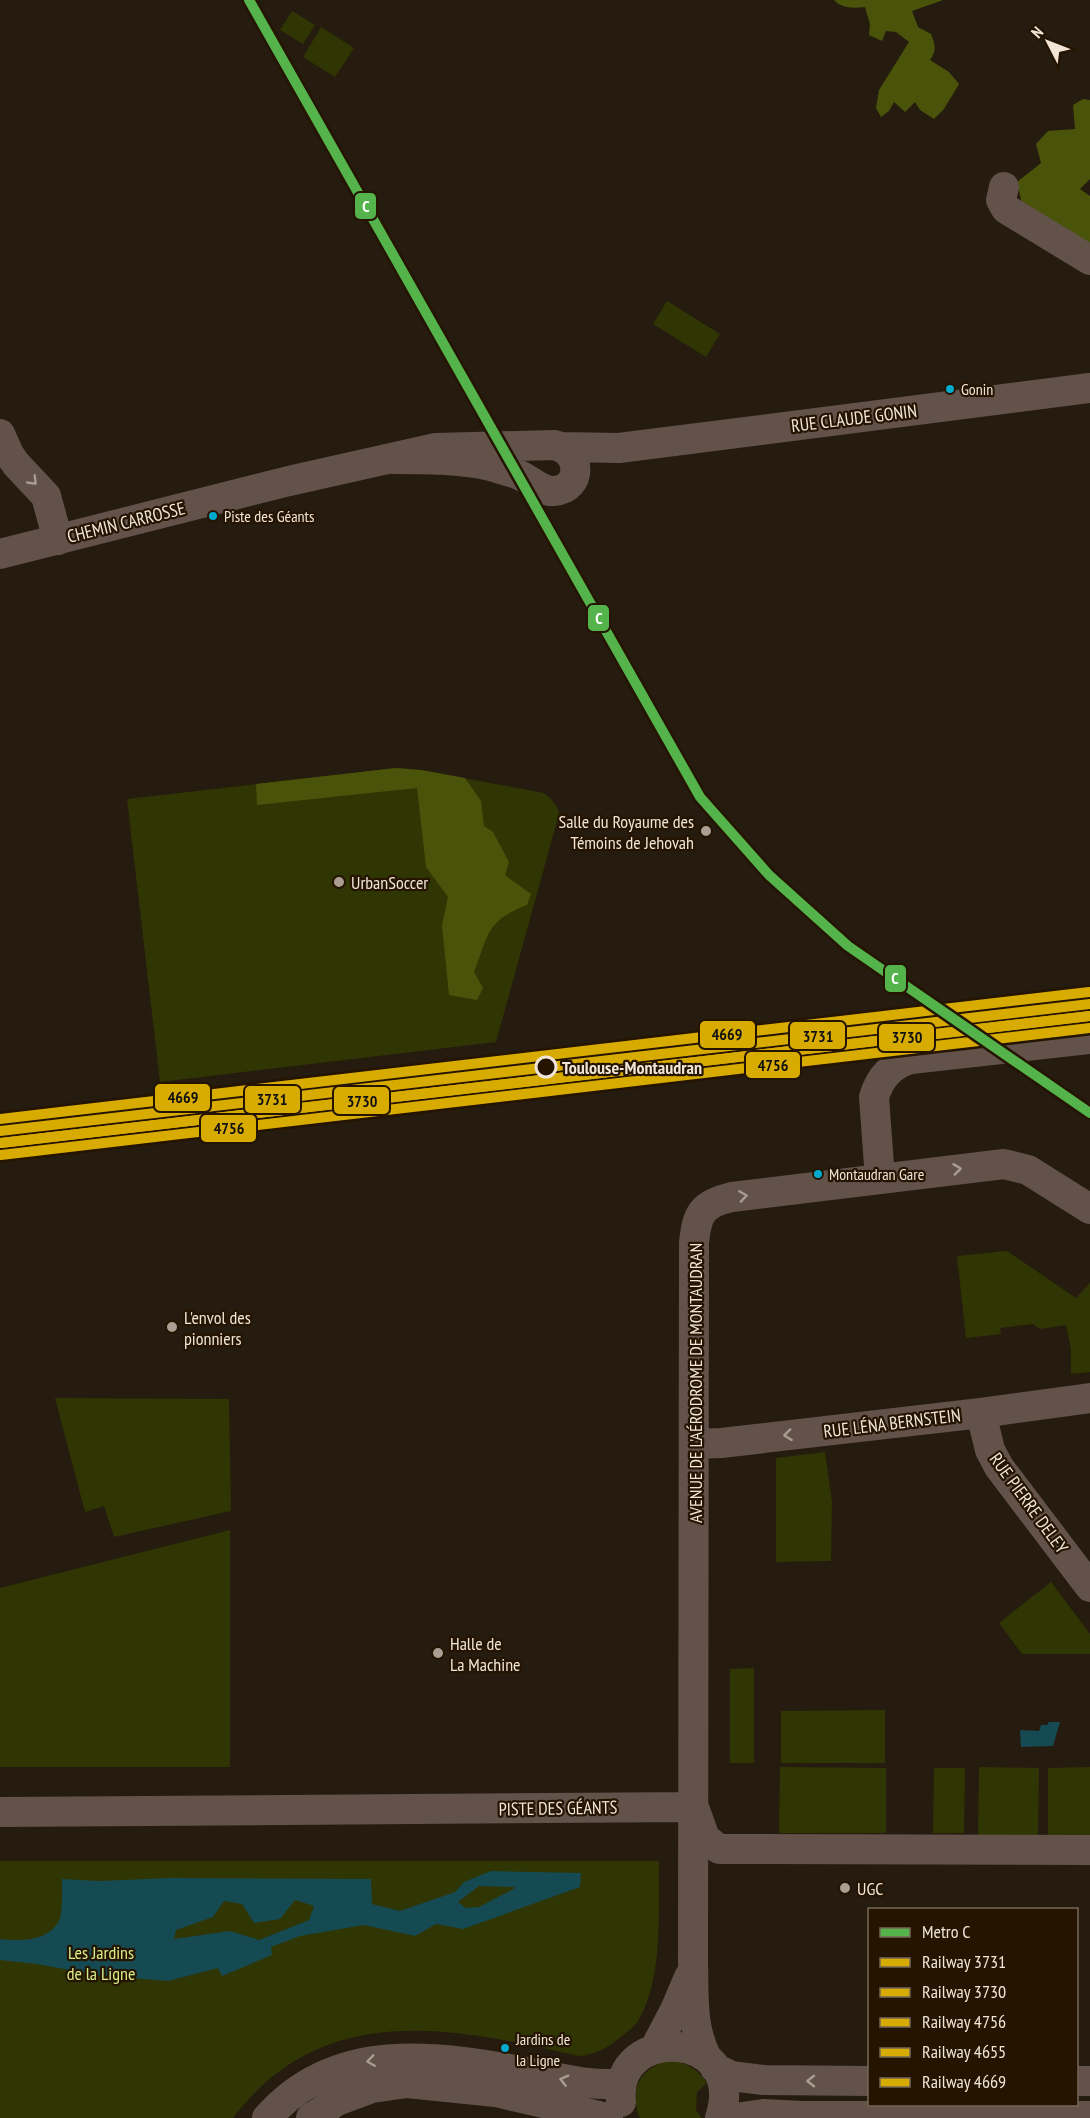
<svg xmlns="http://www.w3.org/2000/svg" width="1090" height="2118" viewBox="0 0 1090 2118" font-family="'PT Sans Narrow',sans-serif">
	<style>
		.green { fill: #2f3503 }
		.forest { fill: #4a530a }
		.water { fill: #164a53; fill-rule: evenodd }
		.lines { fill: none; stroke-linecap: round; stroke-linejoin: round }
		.minor { stroke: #62524a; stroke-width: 30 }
		.rail-1-casing { stroke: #241400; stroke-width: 15 }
		.rail-2-casing { stroke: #241400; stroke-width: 15 }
		.rail-3-casing { stroke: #241400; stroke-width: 15 }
		.rail-4-casing { stroke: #241400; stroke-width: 15 }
		.rail-5-casing { stroke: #241400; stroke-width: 15 }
		.rail-1 { stroke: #d8ab00; stroke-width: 10 }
		.rail-2 { stroke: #d8ab00; stroke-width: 10 }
		.rail-3 { stroke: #d8ab00; stroke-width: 10 }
		.rail-4 { stroke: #d8ab00; stroke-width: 10 }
		.rail-5 { stroke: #d8ab00; stroke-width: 10 }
		.metro-1-casing { stroke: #241400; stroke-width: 15 }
		.metro-1 { stroke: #54b34b; stroke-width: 10 }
		.oneway { stroke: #aa9c91 }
		.bus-dot { fill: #00a9ce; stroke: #241400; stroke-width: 2 }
		.poi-dot { fill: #aa9f92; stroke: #241400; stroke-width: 2 }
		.stop-dot { fill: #241400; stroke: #f1e5d8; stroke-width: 3 }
		.labels { text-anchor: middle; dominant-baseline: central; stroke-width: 4.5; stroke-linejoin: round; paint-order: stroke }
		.bus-label { font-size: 16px; fill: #f1e5d8; stroke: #241400; text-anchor: start }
		.street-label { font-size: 18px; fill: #f1e5d8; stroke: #241400 }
		.poi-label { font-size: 18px; fill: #f1e5d8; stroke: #241400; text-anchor: start }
		.stop-label { font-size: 18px; font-weight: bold; fill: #f1e5d8; stroke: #241400; text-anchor: start }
		.park-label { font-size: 18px; fill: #d9ee87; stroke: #241400 }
		.line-badge { stroke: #241400; stroke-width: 2 }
		.badge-label { font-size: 16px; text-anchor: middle; font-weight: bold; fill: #fff }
		.pale-badge-label { font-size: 16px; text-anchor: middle; font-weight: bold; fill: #111 }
	</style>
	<rect width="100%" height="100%" fill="#251c0f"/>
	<!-- green -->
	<path class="green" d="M292 11 315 25 303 44 280 30Z
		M321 27 354 48 335 77 303 57Z
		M667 301 720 334 706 357 653 324Z
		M396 768 421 770 544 793C552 800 557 804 559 814L496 1042 160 1082 127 799Z
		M1007 1251 1076 1298 1090 1283V1372L1071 1374V1349L1066 1325 1040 1329 1033 1324 1000 1328 1001 1334 966 1338 957 1256Z
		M55 1398 229 1399 231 1511 114 1537 104 1506 85 1512Z
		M825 1452 832 1502 831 1561 776 1562V1458Z
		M230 1530V1767H0V1588Z
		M1051 1582 1090 1634V1654H1022L999 1623Z
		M754 1668V1763H730V1669Z
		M885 1710V1763H781V1711Z
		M780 1767 886 1768V1833H779Z
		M979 1767 1039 1768 1038 1835H978Z
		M1090 1767V1835H1048V1768Z
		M934 1768H965L964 1833H933Z
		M0 1861H659C658 1911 664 1977 638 2021 633 2029 624 2034 617 2040 605 2049 594 2055 579 2056 452 2027 323 1999 233 2118H0Z
		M668 2061C686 2062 697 2068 707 2083L697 2092 696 2110 702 2118H640L639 2116C630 2089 639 2069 668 2061Z"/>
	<!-- forest -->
	<path class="forest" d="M834 0H943L912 11 918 27 931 34C935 45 937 50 930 60L949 72 959 84 944 109 934 119 920 110 915 102 905 112 894 102 889 111 881 117 876 108 879 90 909 42 896 32 886 31 882 41 869 35 870 24 865 7C854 8 842 9 834 0Z
		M1083 99 1090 100V179L1080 189 1090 196V245L1022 204 1017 182 1041 163 1036 144 1048 131 1075 129 1073 105Z
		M396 768 421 770 465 778 481 801 484 826 493 832 509 862 505 875 531 894 527 905C486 921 489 934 474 972L483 988 477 1000 449 995 442 925 448 897 426 867 417 788 257 805 256 784Z"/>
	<!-- water -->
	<path class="water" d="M1049 1722H1060L1053 1746 1021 1747 1020 1730 1039 1731 1041 1725H1047Z
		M491 1871 581 1873 580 1887 463 1929 436 1924 415 1936 364 1925 300 1936 271 1947 272 1955 222 1976 218 1968 168 1981 97 1975 37 1964 0 1960V1939C21 1941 47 1942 59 1921 63 1913 62 1888 62 1879L99 1881 170 1878 371 1879 372 1904 400 1911 455 1892 464 1882ZM479 1886 514 1887 515 1888 479 1907 466 1908 458 1902ZM295 1900 314 1906 309 1920 259 1940 230 1931 174 1939 176 1930 213 1917 224 1901 242 1904 254 1923 280 1919Z"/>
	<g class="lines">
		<!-- minor -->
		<path class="minor" d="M1004 187 1001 200 1006 209 1090 260
			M0 434 9 454 16 464 46 496 58 540
			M562 447 619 448 1090 388
			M0 554 289 481 436 448 554 445C582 451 583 489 554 491 541 492 530 479 517 474 509 471 499 469 491 466 459 459 425 459 393 459
			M880 1179 874 1097C880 1077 891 1065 911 1059L1090 1039
			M981 1413 990 1450 999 1467 1090 1587
			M694 1444 721 1443 981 1413 1090 1398
			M0 1812 694 1807 705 1838 719 1849 1090 1850
			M655 2048 675 2010 689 1977
			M707 2058C691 2028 694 1995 693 1962L694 1243C697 1213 702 1204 732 1197L1004 1164 1028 1170 1090 1209
			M715 2068 731 2076 764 2080 870 2081
			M1076 2081H1090
			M621 2102C612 2023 749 2029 720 2118
			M267 2118C337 2038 439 2056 532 2073 564 2078 589 2087 622 2083
			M311 2118 337 2101 372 2088 407 2083 496 2092 608 2118
			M736 2118 763 2114 803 2116H1090"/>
		<defs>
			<path id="rail-1" d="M0 1131 1090 1004"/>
			<path id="rail-2" d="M0 1143 1090 1016"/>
			<path id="rail-3" d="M1 1155 1090 1028"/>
			<path id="rail-4" d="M1 1143 1090 1016"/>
			<path id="rail-5" d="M0 1119 1089 992"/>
		</defs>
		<!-- rail-1 casing -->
		<use href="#rail-1" class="rail-1-casing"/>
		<!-- rail-2 casing -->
		<use href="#rail-2" class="rail-2-casing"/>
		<!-- rail-3 casing -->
		<use href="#rail-3" class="rail-3-casing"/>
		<!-- rail-4 casing -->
		<use href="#rail-4" class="rail-4-casing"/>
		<!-- rail-5 casing -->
		<use href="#rail-5" class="rail-5-casing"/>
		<!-- rail-1 -->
		<use href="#rail-1" class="rail-1"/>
		<!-- rail-2 -->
		<use href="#rail-2" class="rail-2"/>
		<!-- rail-3 -->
		<use href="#rail-3" class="rail-3"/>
		<!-- rail-4 -->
		<use href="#rail-4" class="rail-4"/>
		<!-- rail-5 -->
		<use href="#rail-5" class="rail-5"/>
		<defs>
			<path id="metro-1" d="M249 0 700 797 769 875 848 946 1090 1113"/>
		</defs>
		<!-- metro-1 casing -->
		<use href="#metro-1" class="metro-1-casing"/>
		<!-- metro-1 -->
		<use href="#metro-1" class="metro-1"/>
	</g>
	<!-- one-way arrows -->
	<defs><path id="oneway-chevron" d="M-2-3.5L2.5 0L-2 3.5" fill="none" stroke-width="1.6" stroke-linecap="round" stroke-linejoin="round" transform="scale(1.5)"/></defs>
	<g class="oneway">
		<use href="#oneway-chevron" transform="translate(33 481) rotate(46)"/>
		<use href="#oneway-chevron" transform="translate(957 1169) rotate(-7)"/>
		<use href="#oneway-chevron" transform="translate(743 1196) rotate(-8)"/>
		<use href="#oneway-chevron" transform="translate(788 1435) rotate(173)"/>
		<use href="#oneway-chevron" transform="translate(371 2061) rotate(172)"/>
		<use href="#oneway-chevron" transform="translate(564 2080) rotate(-166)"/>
		<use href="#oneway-chevron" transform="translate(811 2081) rotate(-180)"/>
	</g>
	<!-- markers -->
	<g class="bus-dot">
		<circle cx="950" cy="389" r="5"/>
		<circle cx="213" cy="516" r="5"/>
		<circle cx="818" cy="1174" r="5"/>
		<circle cx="505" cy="2048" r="5"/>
	</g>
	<g class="poi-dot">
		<circle cx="706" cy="831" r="6"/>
		<circle cx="339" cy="882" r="6"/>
		<circle cx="172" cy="1327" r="6"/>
		<circle cx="438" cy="1653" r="6"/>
		<circle cx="845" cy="1888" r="6"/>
	</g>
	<circle class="stop-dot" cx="546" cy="1067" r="10"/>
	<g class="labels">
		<!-- bus labels -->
		<g class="bus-label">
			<text x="961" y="389">Gonin</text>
			<text x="224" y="516">Piste des Géants</text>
			<text x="829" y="1174">Montaudran Gare</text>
			<text x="516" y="2039">Jardins de<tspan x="516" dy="21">la Ligne</tspan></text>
		</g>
		<!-- street labels -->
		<g class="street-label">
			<text transform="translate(854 418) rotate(-7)">RUE CLAUDE GONIN</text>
			<text transform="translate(126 522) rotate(-14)">CHEMIN CARROSSE</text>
			<text transform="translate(695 1383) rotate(-90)">AVENUE DE L'AÉRODROME DE MONTAUDRAN</text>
			<text transform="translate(892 1423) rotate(-7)">RUE LÉNA BERNSTEIN</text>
			<text transform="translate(1029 1503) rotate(54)">RUE PIERRE DELEY</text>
			<text transform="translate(558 1808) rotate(-1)">PISTE DES GÉANTS</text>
		</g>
		<!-- poi labels -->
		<g class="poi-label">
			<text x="694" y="821" text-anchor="end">Salle du Royaume des<tspan x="694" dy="21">Témoins de Jehovah</tspan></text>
			<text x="351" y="882">UrbanSoccer</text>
			<text x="184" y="1317">L'envol des<tspan x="184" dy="21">pionniers</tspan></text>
			<text x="450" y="1643">Halle de<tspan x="450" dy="21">La Machine</tspan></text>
			<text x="857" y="1888">UGC</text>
		</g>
		<!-- stop labels -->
		<g class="stop-label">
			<text x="562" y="1067">Toulouse-Montaudran</text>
		</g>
		<!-- park labels -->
		<g class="park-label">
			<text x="101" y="1952">Les Jardins<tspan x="101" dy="21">de la Ligne</tspan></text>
		</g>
	</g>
	<g class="line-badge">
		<rect x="354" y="192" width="23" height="28" rx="6" fill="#54b34b"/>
		<rect x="587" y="604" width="23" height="28" rx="6" fill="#54b34b"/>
		<rect x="884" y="964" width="23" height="29" rx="6" fill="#54b34b"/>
		<rect x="699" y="1020" width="57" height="29" rx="6" fill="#d8ab00"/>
		<rect x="789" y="1021" width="57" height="29" rx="6" fill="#d8ab00"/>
		<rect x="878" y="1023" width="57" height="29" rx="6" fill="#d8ab00"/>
		<rect x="745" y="1051" width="56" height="28" rx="6" fill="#d8ab00"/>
		<rect x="154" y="1083" width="57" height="29" rx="6" fill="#d8ab00"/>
		<rect x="244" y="1085" width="57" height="29" rx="6" fill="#d8ab00"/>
		<rect x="333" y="1086" width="57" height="29" rx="6" fill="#d8ab00"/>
		<rect x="200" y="1114" width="57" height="29" rx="6" fill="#d8ab00"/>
	</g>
	<g class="badge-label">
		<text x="366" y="212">C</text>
		<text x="599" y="624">C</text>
		<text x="895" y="984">C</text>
	</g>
	<g class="pale-badge-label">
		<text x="727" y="1040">4669</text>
		<text x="818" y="1042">3731</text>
		<text x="907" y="1043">3730</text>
		<text x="773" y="1071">4756</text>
		<text x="183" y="1103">4669</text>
		<text x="272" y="1105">3731</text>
		<text x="362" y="1107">3730</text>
		<text x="229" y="1134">4756</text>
	</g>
	<!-- legend -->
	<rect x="868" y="1908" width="210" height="198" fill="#241400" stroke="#766856" stroke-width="1.5"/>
	<rect x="880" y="1928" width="30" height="9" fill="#54b34b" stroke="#766856" stroke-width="1.5"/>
	<text x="922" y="1938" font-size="18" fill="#f1e5d8">Metro C</text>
	<rect x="880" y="1958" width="30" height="9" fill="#d8ab00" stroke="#766856" stroke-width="1.5"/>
	<text x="922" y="1968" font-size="18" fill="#f1e5d8">Railway 3731</text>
	<rect x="880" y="1988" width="30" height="9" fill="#d8ab00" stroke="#766856" stroke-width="1.5"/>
	<text x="922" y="1998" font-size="18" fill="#f1e5d8">Railway 3730</text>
	<rect x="880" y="2018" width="30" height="9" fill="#d8ab00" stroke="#766856" stroke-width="1.5"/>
	<text x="922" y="2028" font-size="18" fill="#f1e5d8">Railway 4756</text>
	<rect x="880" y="2048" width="30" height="9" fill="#d8ab00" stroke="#766856" stroke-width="1.5"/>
	<text x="922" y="2058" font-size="18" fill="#f1e5d8">Railway 4655</text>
	<rect x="880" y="2078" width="30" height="9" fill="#d8ab00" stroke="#766856" stroke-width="1.5"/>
	<text x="922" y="2088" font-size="18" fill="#f1e5d8">Railway 4669</text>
	<!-- north arrow -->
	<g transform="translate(1048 42) rotate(312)" stroke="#241400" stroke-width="4.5" paint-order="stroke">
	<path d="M0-4.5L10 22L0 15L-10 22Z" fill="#f1e5d8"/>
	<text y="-9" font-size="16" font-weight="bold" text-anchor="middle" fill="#f1e5d8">N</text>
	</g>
</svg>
